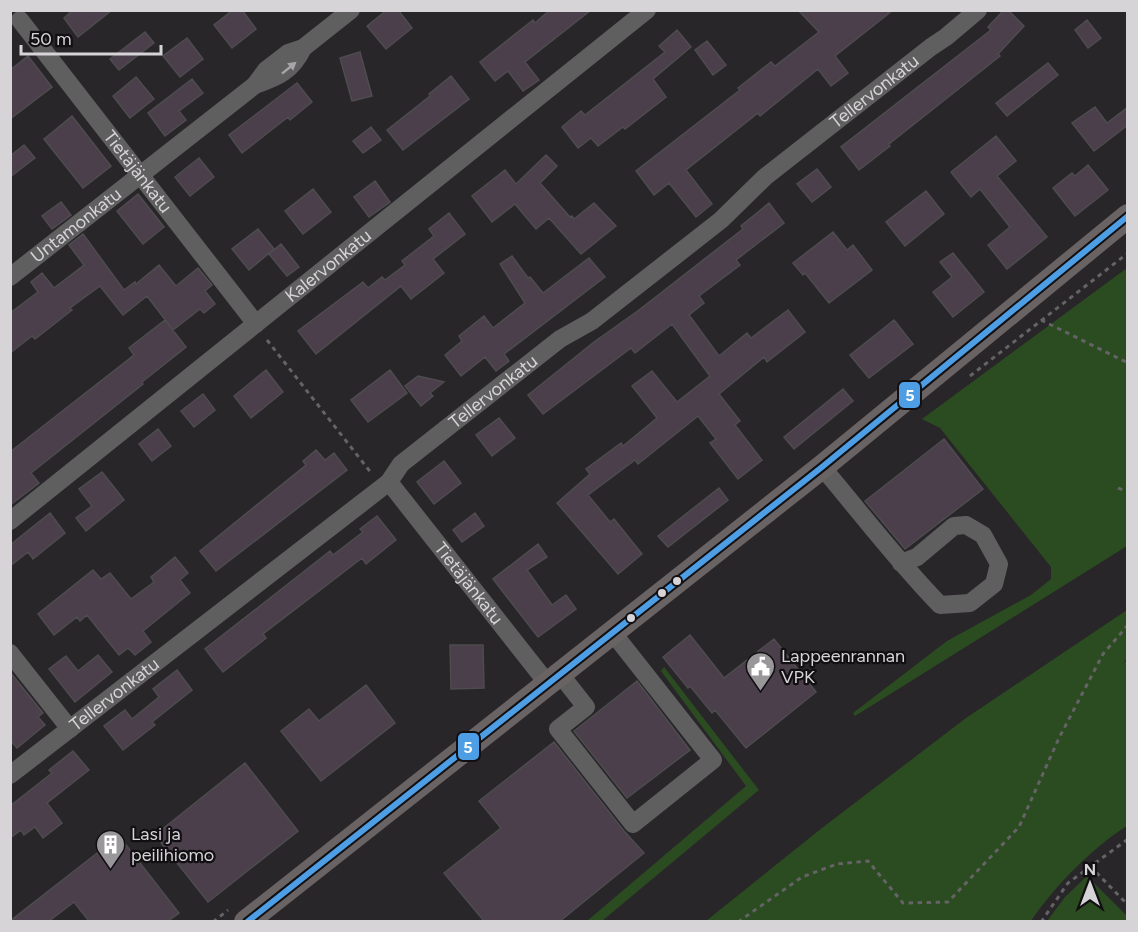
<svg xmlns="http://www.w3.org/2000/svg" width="1138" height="932" viewBox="0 0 1138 932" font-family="Figtree,sans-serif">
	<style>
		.green { fill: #2b4b20 }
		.building { fill: #4a3f4b; stroke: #4e4c4e; stroke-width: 1.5 }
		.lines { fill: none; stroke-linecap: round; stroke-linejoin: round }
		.path { stroke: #656365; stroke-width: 3; stroke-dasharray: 4.5 4.5; stroke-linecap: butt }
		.minor { stroke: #605f60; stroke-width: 18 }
		.major { stroke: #6a6364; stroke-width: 24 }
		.bus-1-casing { stroke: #110f11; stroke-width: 10 }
		.bus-1 { stroke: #4d9ee5; stroke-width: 6 }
		.oneway { fill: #a7a5a8 }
		.bus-dot { fill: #d7d4d8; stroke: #110f11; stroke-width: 2 }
		.labels { text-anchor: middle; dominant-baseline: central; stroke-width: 4.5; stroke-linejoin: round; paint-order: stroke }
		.street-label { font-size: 18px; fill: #d7d4d8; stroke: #110f11 }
		.poi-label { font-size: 18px; fill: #d7d4d8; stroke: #110f11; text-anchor: start }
		.line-badge { stroke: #110f11; stroke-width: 2 }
		.badge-label { font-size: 16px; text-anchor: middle; font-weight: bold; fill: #fff }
	</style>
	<rect width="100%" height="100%" fill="#292629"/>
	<!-- green -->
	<path class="green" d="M1127 268V546L855 716 853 713 947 641 1031 595 1051 579V567L940 428 922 419Z
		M1127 610V658L1123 664 1127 660V826C1094 846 1053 888 1031 921H706L822 828 966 718Z
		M664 667 759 790 602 921H587L746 786 661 671Z
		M1087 876 1127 916V921H1047L1065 897Z"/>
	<!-- building -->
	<path class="building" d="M73 10H112L78 37 64 18Z
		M233 10H242L256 29 232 48 214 25Z
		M387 10H398L412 28 386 49 367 26Z
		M550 10H591L525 62 539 80 523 91 508 71 495 81 480 62 533 20 535 23Z
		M798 10H893L835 56 848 73 831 86 818 69 760 116 758 113 686 170 712 204 696 217 669 183 654 195 636 171 740 90 738 88 771 62 775 66 819 32Z
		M1004 10H1008L1024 26 998 54 1000 56 889 144 890 146 859 170 841 147 991 30 988 27Z
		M1087 20 1101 38 1088 48 1075 30Z
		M677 30 691 47 653 79 666 97 625 129 623 127 598 146 591 138 578 148 562 127 581 111 585 115 665 52 659 46Z
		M145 32 154 43 119 70 110 59Z
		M187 38 203 59 180 77 163 56Z
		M707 41 726 65 713 75 695 50Z
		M360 52 372 96 352 101 340 58Z
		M28 56 52 87 10 119V70Z
		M1048 63 1058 75 1007 116 996 103Z
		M451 76 469 99 403 150 387 130 430 96 429 94Z
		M136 77 154 99 130 118 113 96Z
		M192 79 203 93 179 111 186 120 165 136 148 113Z
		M297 83 312 102 290 120 288 117 242 153 229 135Z
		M1095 107 1107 123 1128 107V125L1094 151 1072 123Z
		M72 116 111 166 83 188 44 139Z
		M371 127 381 140 363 153 353 141Z
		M996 136 1016 161 997 176 1047 237 1007 269 988 245 1010 227 980 189 971 197 951 172Z
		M24 145 35 158 10 177V156Z
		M546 155 557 166 540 183 570 217 572 216 574 219 594 203 616 226 581 254 549 218 536 229 515 204 492 222 472 196 505 170 516 184Z
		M199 158 214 177 190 196 175 177Z
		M1088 165 1108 190 1075 216 1053 188 1072 173 1075 176Z
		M817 169 831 187 812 202 797 184Z
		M375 181 390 202 369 217 354 197Z
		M313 189 331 212 303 234 285 211Z
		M926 191 944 214 905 246 886 222Z
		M138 194 164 227 143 244 117 211Z
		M61 202 71 215 52 229 42 216Z
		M769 203 784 223 736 260 740 265 699 296 704 303 689 315 719 356 747 333 751 338 788 310 805 332 767 362 764 357 719 394 740 421 735 425 762 460 738 479 710 443 716 439 698 416 638 464 635 460 588 495 610 522 614 519 642 554 618 574 557 503 590 474 586 469 621 443 623 446 657 418 632 386 652 371 677 402 710 376 672 324 635 353 631 348 543 414 528 395 594 342 639 310 743 229 741 226Z
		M449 213 465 234 433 259 444 273 411 299 401 286 316 354 298 331 363 282 368 288 382 277 385 280 405 265 402 261 434 236 429 229Z
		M258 229 274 249 249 270 232 249Z
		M833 232 847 250 853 245 872 270 829 303 805 273 803 275 793 263Z
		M83 234 124 290 135 282 136 284 159 265 176 286 198 268 212 285 205 291 215 304 204 313 200 309 173 330 147 296 123 315 100 286 70 308 72 310 35 339 32 336 10 353V313L38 292 31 282 42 273 54 288 84 265 69 245Z
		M281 244 299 267 287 276 269 254Z
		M953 253 984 292 953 317 933 292 952 277 940 262Z
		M512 256 528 278 530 277 543 293 589 258 605 277 504 354 509 361 496 371 485 357 461 376 445 355 462 341 459 336 484 316 493 328 525 303 500 264Z
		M165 320 186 347 142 382 143 384 31 473 39 483 10 505V452L134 355 129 348Z
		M894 320 913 344 869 378 850 355Z
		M266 370 283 392 251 418 234 396Z
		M390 370 407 393 368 422 351 400Z
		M418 376 444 382 430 393 433 396 421 406 405 386Z
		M843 389 853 401 794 449 784 437Z
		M203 394 215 410 194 427 181 411Z
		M499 418 515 438 492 456 476 435Z
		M158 429 171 446 152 461 139 444Z
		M944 439 983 489 905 549 865 501Z
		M316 450 325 460 334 453 347 470 216 571 200 551 306 465 303 461Z
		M444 461 461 483 434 504 417 482Z
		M102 472 124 500 86 531 76 518 92 506 79 489Z
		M719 488 728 500 668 547 658 536Z
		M50 513 65 533 33 559 28 552 10 566V545Z
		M475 513 484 526 462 542 453 530Z
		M377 516 396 540 366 564 362 558 263 634 266 638 223 672 205 649 330 551 333 555 363 532 360 529Z
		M538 544 547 557 527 570 552 605 566 595 576 609 538 637 493 579Z
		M175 557 188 573 180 580 190 593 143 631 151 642 135 655 128 648 119 655 87 615 80 621 77 617 54 635 38 614 93 570 101 579 110 573 131 599 154 582 151 577Z
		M690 635 724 678 774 639 816 692 746 748 715 710 712 713 690 686 688 688 663 657Z
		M450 645H483L484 688 451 689Z
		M98 655 112 672 75 702 49 669 66 656 78 671Z
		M177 670 192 690 152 722 155 725 123 750 104 726 125 710 132 719 159 697 153 689Z
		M10 672 43 713 38 717 45 725 17 748 10 740Z
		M637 681 690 750 627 798 574 731Z
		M366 685 395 723 321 781 281 731 309 709 319 721Z
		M554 742 624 831 644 853 560 921H484L444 873 501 828 479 801Z
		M73 751 89 770 47 803 62 823 43 838 35 827 24 835 21 830 10 838V806L52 773 49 770Z
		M245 763 298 831 208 902 155 835Z
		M119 836 179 913 168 921H89L74 902 49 921H10Z"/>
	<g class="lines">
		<!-- path -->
		<path class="path" d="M1041 320 1128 363
			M267 340 372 474
			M970 376 1128 253
			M1118 488 1128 492
			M1090 866 1128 905
			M213 922 228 910
			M738 922 802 877 837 864 868 861 903 903 948 902 1019 827 1059 738 1103 654 1128 625
			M1041 922 1068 883 1128 839"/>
		<!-- minor -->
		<g class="minor">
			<path id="s1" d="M20 20 256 324"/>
			<path d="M303 48C292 71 278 77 255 85L266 70 288 53 303 48 351 10"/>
			<path id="s2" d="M10 277 255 85"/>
			<path d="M822 467C861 513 898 562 940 605L970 603 994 584 999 564 983 535 966 525 954 526 917 557 901 563"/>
			<path id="s3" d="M389 482 548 684"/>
			<path id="s4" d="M10 521 647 10"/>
			<path d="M10 653 70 729"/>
			<path d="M560 674 586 707 558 729 633 824 713 760 613 633"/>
			<path id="s5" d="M10 775 389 482 401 464 560 339 592 321 721 220 765 177 931 47 946 37 978 10"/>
		</g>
		<!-- major -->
		<path class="major" d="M246 922 822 467 1128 216"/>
		<defs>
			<path id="bus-1" d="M247 922 822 467 1128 216"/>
		</defs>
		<!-- bus-1 casing -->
		<use href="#bus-1" class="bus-1-casing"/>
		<!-- bus-1 -->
		<use href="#bus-1" class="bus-1"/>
	</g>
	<!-- one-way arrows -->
	<defs><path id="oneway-solid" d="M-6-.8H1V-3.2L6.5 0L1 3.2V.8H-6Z" transform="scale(1.5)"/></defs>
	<use class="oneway" href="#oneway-solid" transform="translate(289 68) rotate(-39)"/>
	<!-- icons -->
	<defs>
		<symbol id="civic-pin" viewBox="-11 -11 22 30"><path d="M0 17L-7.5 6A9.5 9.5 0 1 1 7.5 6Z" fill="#9a979b" stroke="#110f11"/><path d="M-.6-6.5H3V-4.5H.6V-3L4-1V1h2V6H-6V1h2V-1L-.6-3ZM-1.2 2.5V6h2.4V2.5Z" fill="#fff"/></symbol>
		<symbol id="building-pin" viewBox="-11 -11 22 30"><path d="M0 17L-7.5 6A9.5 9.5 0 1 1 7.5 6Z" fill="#9a979b" stroke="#110f11"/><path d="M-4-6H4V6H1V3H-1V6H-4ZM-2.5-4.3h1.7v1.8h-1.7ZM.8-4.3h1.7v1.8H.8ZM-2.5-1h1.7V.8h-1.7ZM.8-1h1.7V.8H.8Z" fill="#fff"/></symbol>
	</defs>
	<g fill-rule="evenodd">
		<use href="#civic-pin" x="744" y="650" width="33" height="45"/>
		<use href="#building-pin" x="94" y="828" width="33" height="45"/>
	</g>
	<!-- markers -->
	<g class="bus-dot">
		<circle cx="677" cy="581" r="5"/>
		<circle cx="662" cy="593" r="5"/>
		<circle cx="631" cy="618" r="5"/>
	</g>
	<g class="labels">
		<!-- street labels -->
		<g class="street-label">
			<text stroke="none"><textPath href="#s5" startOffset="1104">Tellervonkatu</textPath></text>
			<text stroke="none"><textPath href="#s1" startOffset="192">Tietäjänkatu</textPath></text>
			<text stroke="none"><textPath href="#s2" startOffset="84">Untamonkatu</textPath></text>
			<text stroke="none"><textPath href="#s4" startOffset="408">Kalervonkatu</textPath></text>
			<text stroke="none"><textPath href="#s5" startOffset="618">Tellervonkatu</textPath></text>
			<text stroke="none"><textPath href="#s3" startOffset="129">Tietäjänkatu</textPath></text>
			<text stroke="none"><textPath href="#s5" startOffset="132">Tellervonkatu</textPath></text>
		</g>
		<!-- poi labels -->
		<g class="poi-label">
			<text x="781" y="656">Lappeenrannan<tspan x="781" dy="21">VPK</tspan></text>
			<text x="131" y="834">Lasi ja<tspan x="131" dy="21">peilihiomo</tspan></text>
		</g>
	</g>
	<g class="line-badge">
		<rect x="898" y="381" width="23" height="28" rx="6" fill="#4d9ee5"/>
		<rect x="457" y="732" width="23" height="29" rx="6" fill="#4d9ee5"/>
	</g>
	<g class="badge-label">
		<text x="910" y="401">5</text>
		<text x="468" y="753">5</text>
	</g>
	<!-- border -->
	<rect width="1138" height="932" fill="none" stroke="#d7d4d8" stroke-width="24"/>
	<!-- north arrow -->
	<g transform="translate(1090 884)" stroke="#110f11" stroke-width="4.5" paint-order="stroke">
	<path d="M0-4.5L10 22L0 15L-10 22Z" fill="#d7d4d8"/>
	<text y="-9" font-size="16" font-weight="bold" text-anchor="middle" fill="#d7d4d8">N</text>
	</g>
	<!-- scale -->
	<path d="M21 45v9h140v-9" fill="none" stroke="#d7d4d8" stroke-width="3"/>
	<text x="30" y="45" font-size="18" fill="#d7d4d8" stroke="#110f11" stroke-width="4.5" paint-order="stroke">50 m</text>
</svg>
